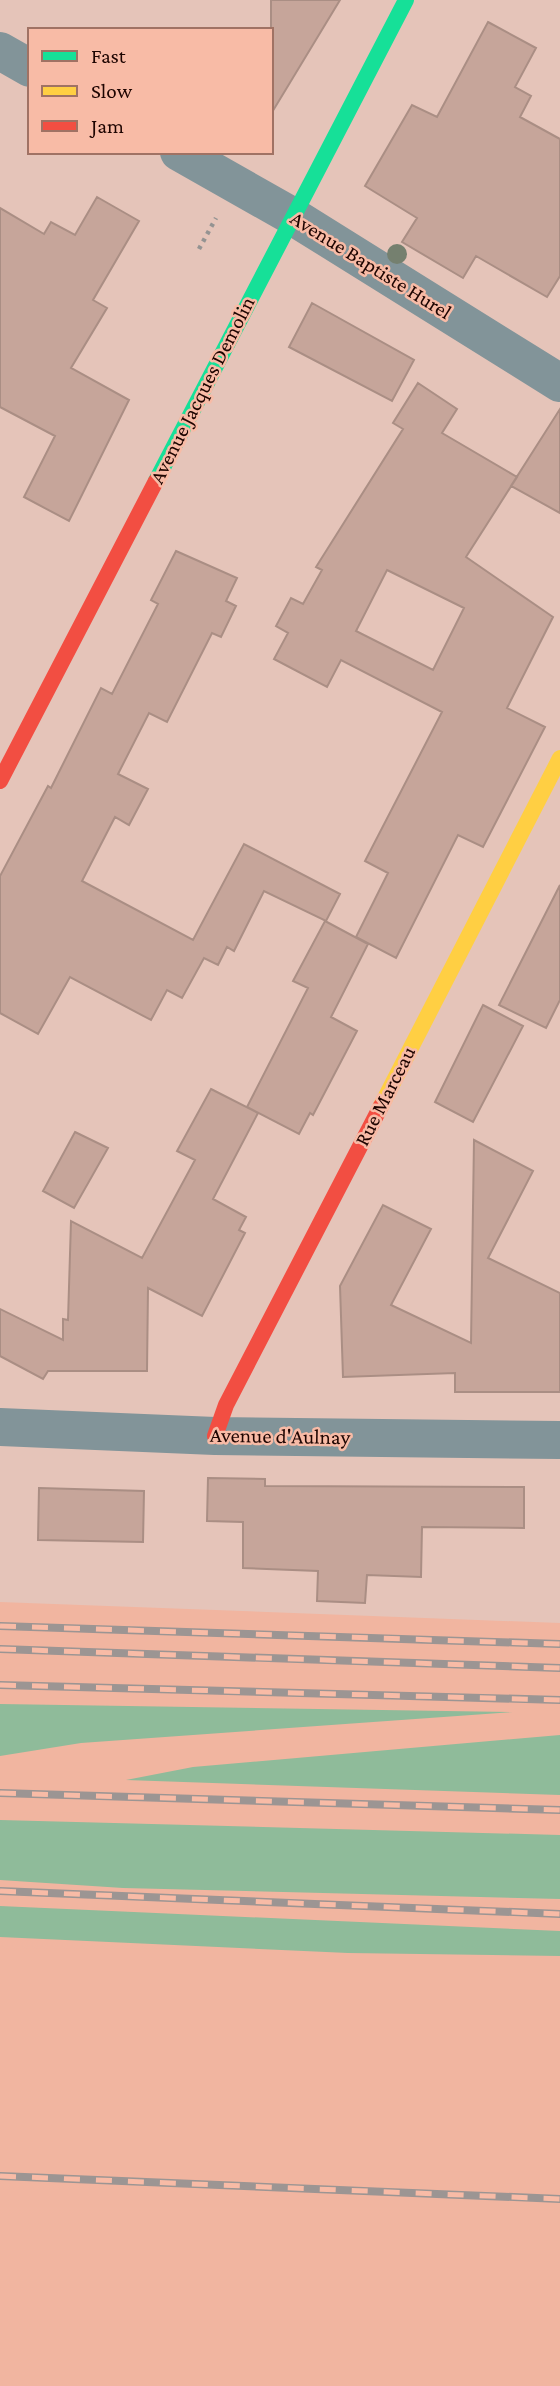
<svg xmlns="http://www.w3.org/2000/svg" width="560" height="2386" viewBox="0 0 560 2386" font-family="'Crimson Pro',serif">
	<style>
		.built { fill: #f1b5a0 }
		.green { fill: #8fbb9a }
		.building { fill: #c6a59a; stroke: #aa8e84; stroke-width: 2; fill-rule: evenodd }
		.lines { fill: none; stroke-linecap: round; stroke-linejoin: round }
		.path { stroke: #949392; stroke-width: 4.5; stroke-dasharray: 3.5 5; stroke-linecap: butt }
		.street { stroke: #829499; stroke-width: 38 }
		.fast { stroke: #16e098; stroke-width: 16 }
		.slow { stroke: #ffcf43; stroke-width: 16 }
		.jam { stroke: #f24e42; stroke-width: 16 }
		.rail-casing { stroke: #9c9593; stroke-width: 8 }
		.rail { stroke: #f8bba6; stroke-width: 5; stroke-dasharray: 16; stroke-linecap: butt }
		.tree { fill: #75806f }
		.labels { text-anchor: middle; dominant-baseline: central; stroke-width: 5; stroke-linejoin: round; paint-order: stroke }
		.street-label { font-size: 21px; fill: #1d0400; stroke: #f8bba6 }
	</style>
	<rect width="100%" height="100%" fill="#e5c4b9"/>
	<!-- built -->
	<path class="built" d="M0 1602 560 1623V2386H0Z"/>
	<!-- green -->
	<path class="green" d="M0 1704 513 1712 81 1743 0 1756Z
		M560 1735V1795L126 1780 193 1767Z
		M0 1820 560 1835V1899L123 1888 0 1880Z
		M0 1906 560 1931V1956L348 1953 0 1937Z"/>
	<!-- building -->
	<path class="building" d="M271 0H340L271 114Z
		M488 22 536 48 515 87 531 96 520 117 560 139V276L547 297 476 256 463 278 402 242 417 218 365 186 412 105 437 117Z
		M97 197 139 221 93 300 107 308 71 368 129 400 69 521 24 497 55 436 0 407V208L44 234 51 222 75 235Z
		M312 303 414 360 392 401 289 347Z
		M418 383 457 409 442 433 517 477 466 557 553 617 507 708 545 727 483 847 458 835 396 958 356 937 388 873 365 861 442 712 341 660 327 687 274 659 288 633 276 626 291 598 303 604 322 570 316 567 403 429 393 423ZM387 570 464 608 433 670 356 631Z
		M560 409V513L511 486Z
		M176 551 237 578 226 601 236 606 221 637 212 633 167 722 149 713 118 774 148 789 129 825 115 817 82 881 193 940 244 844 340 894 326 921 264 891 234 951 227 947 218 965 204 958 182 998 167 990 151 1020 70 977 38 1034 0 1013V876L48 786 51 788 101 688 112 694 158 604 151 600Z
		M560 885V1000L546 1028 499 1005Z
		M325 921 368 944 331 1017 357 1031 313 1115 310 1113 299 1134 247 1107 308 988 293 981Z
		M483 1005 523 1026 473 1122 435 1102Z
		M211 1089 258 1113 213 1199 246 1217 239 1230 245 1233 202 1316 148 1288 147 1371H48L43 1379 0 1356V1309L63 1340V1319L68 1320 71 1221 142 1258 195 1160 177 1151Z
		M75 1132 108 1148 74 1208 43 1191Z
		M474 1140 533 1171 488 1258 560 1293V1392H455V1373L343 1377 340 1286 383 1205 431 1229 391 1305 471 1343Z
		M208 1478 265 1479V1486L524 1487V1528L422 1527 421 1577 367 1575 365 1603 317 1601 318 1571 243 1568V1522L207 1521Z
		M39 1488 144 1491 143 1542 38 1540Z"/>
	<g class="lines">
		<!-- path -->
		<path class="path" d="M199 249 216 218"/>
		<!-- street -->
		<path class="street" d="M0 51 30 68
			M179 152 292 216 560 383
			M0 1427 215 1436 560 1440"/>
		<!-- fast -->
		<path class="fast" d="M156 481 406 0"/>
		<!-- slow -->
		<path class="slow" d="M381 1106 560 758"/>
		<!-- jam -->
		<path class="jam" d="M0 781 156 481
			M215 1436 226 1405 381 1106"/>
		<defs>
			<path id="rail" d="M0 1626 560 1644
				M0 1649 560 1668
				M0 1685 560 1700
				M0 1793 560 1810
				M0 1891 560 1914
				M0 2176 560 2199"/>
		</defs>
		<!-- rail casing -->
		<use href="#rail" class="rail-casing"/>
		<!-- rail -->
		<use href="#rail" class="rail"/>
	</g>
	<!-- trees -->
	<circle class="tree" cx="397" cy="254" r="10"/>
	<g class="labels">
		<!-- street labels -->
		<g class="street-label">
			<text transform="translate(371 265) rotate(32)">Avenue Baptiste Hurel</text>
			<text transform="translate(202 390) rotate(-63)">Avenue Jacques Demolin</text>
			<text transform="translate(385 1096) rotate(-63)">Rue Marceau</text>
			<text transform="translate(280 1436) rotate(1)">Avenue d'Aulnay</text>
		</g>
	</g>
	<!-- legend -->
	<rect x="28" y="28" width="245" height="126" fill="#f8bba6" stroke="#a07264" stroke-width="2"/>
	<rect x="42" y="51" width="35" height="10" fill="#16e098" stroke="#a07264" stroke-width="2"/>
	<text x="91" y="63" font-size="21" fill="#1d0400">Fast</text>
	<rect x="42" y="86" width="35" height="10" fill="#ffcf43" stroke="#a07264" stroke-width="2"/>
	<text x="91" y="98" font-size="21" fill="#1d0400">Slow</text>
	<rect x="42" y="121" width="35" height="10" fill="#f24e42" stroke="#a07264" stroke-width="2"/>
	<text x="91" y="133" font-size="21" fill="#1d0400">Jam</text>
</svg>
